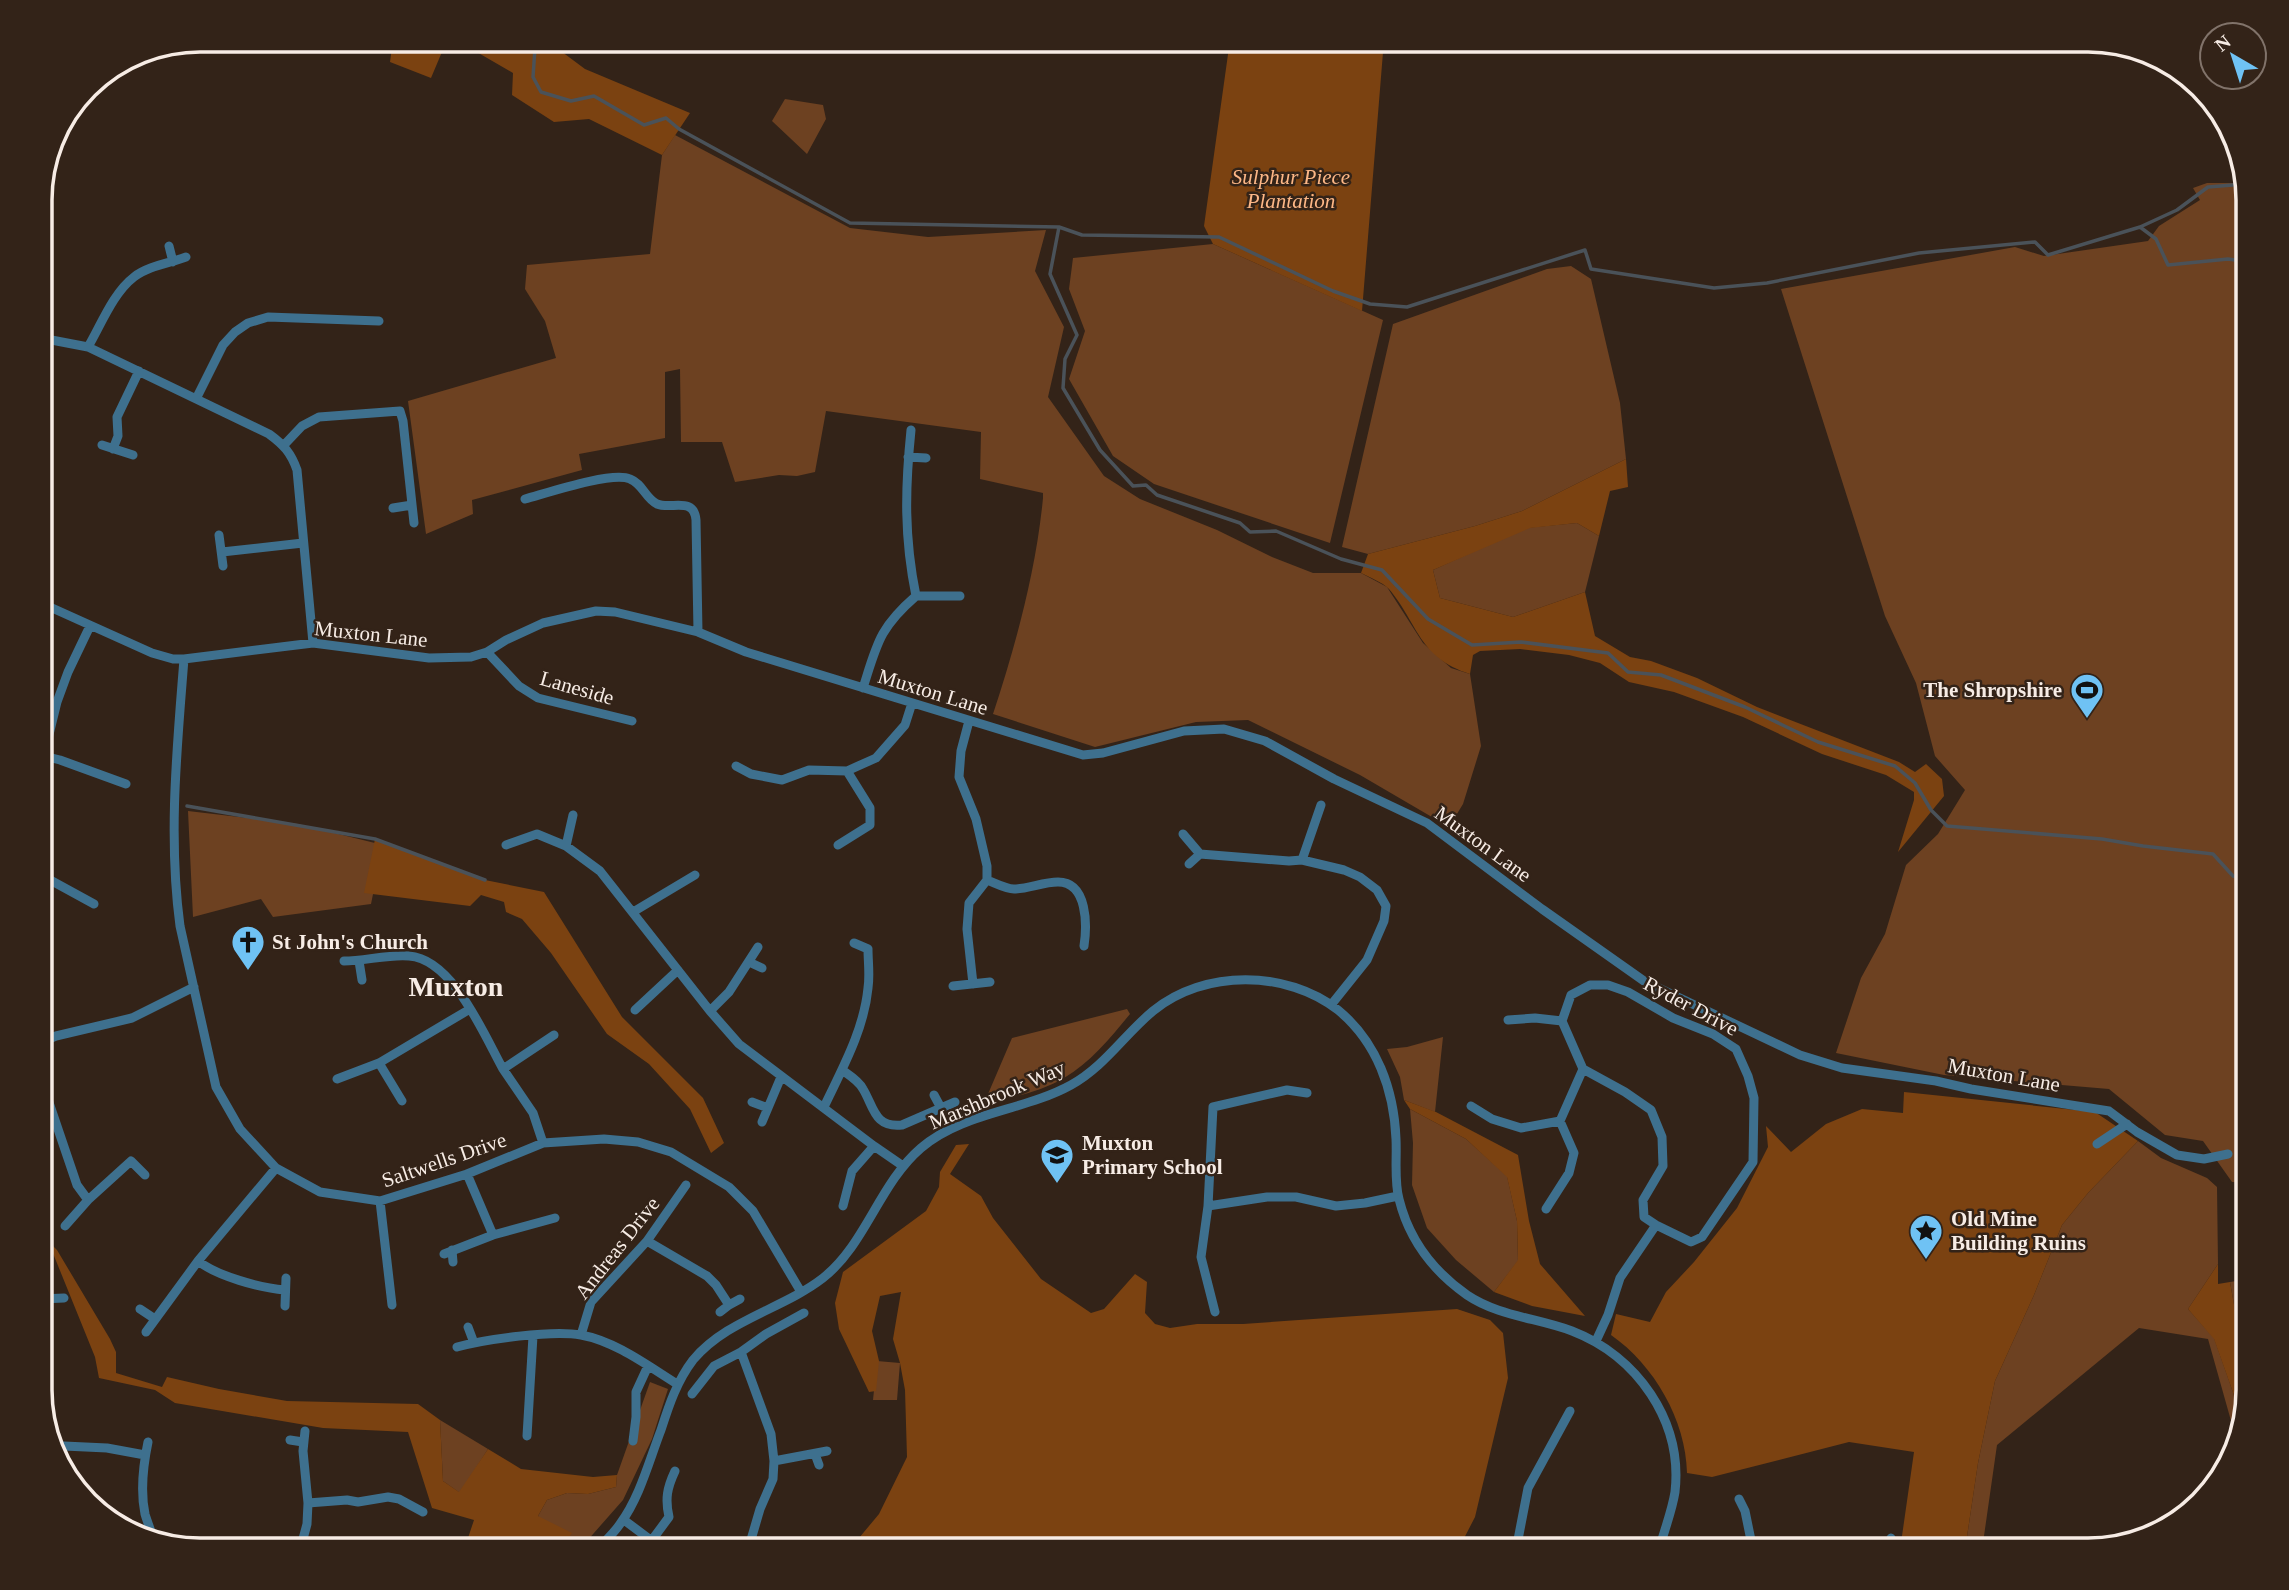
<svg xmlns="http://www.w3.org/2000/svg" width="2289" height="1590" viewBox="0 0 2289 1590" font-family="Georgia,serif">
	<style>
		.green { fill: #6d4121 }
		.forest { fill: #7b4211 }
		.lines { fill: none; stroke-linecap: round; stroke-linejoin: round }
		.stream { stroke: #4a5259; stroke-width: 3.5 }
		.minor { stroke: #3e708e; stroke-width: 9 }
		.labels { text-anchor: middle; dominant-baseline: central; stroke-width: 5; stroke-linejoin: round; paint-order: stroke }
		.park-label { font-size: 21px; font-style: italic; fill: #fdb786; stroke: #332318 }
		.street-label { font-size: 21px; fill: #f7ece5; stroke: #332318 }
		.poi-label { font-size: 21px; font-weight: bold; fill: #f7ece5; stroke: #332318; text-anchor: start }
		.district-label { font-size: 28px; font-weight: bold; fill: #f7ece5; stroke: #332318 }
		.rim { fill: none; stroke: #f7ece5; stroke-width: 3.5 }
	</style>
	<rect width="100%" height="100%" fill="#332318"/>
	<!-- green -->
	<path class="green" d="M785 99 823 105 826 119 807 154 772 121Z
		M675 135 850 228 928 237 1046 230 1035 271 1064 327 1048 397 1104 476 1140 499 1217 530 1272 557 1313 573H1361L1387 587 1423 643 1451 668 1470 674 1481 746 1463 804 1449 827 1360 775 1248 720 1196 722 1095 747 993 714C1016 644 1036 571 1043 498V493L980 479 981 432 826 411 815 472 797 476 779 475 735 482 722 442H681L680 369 665 372V438L579 454 582 470 472 500 473 514 426 534 408 401 556 358 545 321 525 289 527 265 650 254 662 155Z
		M2207 183H2245L2249 201V1183L2232 1182 2203 1141 2165 1135 2109 1089 1944 1075 1836 1053 1861 978 1885 934 1906 865 1938 834 1965 790 1935 756 1916 683 1885 616 1781 289 2015 247 2044 256 2148 241 2159 226 2200 200 2193 188Z
		M1213 244 1383 320 1330 543 1154 484 1113 456 1069 379 1085 331 1069 289 1073 258Z
		M1571 266 1591 279 1620 403 1626 459 1522 511 1475 526 1368 554 1342 547 1393 324 1547 269Z
		M1577 523 1599 536 1585 592 1513 617 1440 598 1433 570 1525 528Z
		M188 811 298 824 383 845 371 904 273 917 261 899 193 917Z
		M1127 1009 1130 1014C1111 1037 1090 1063 1064 1078 1040 1092 1013 1097 987 1103L985 1101 1012 1038Z
		M1443 1037 1435 1112 1404 1100 1400 1077 1387 1049 1407 1047Z
		M1410 1109 1466 1139 1507 1176 1517 1221 1518 1261 1494 1292 1456 1260 1427 1228 1412 1185 1413 1143Z
		M2138 1141 2161 1158 2207 1178 2217 1187 2218 1264 2188 1309 2214 1338 2241 1415 2235 1435 2208 1339 2139 1328 1997 1445 1982 1550H1965L1978 1463 1995 1381 2034 1295 2062 1225 2088 1193Z
		M2249 1279V1353L2244 1362 2230 1282Z
		M877 1361 900 1363 897 1400H873Z
		M650 1382 668 1389 652 1439 623 1500 579 1550H549L562 1547 538 1516 547 1500 567 1493 588 1494 616 1487 617 1475Z
		M440 1420 488 1449 460 1493 443 1481Z"/>
	<!-- forest -->
	<path class="forest" d="M393 40H447L431 78 390 62Z
		M456 40H546L585 69 690 113 662 155 589 119 554 122 512 95 513 73Z
		M1230 40H1384L1362 311 1213 244 1204 226Z
		M1626 459 1628 487 1610 491 1599 536 1577 523 1530 528 1433 570 1440 598 1513 617 1585 592 1595 636 1630 657 1651 661 1697 678 1757 707 1899 762 1915 772 1926 764 1942 779 1944 796 1898 852 1914 800V792L1886 775 1822 754 1743 717 1674 692 1629 682 1600 663 1569 655 1520 649 1480 651 1473 655 1470 674C1418 657 1419 625 1389 589 1382 582 1369 577 1361 573L1368 554 1475 526 1522 511Z
		M375 839 485 880 544 892 622 1017 703 1098 724 1143 711 1153 690 1109 649 1064 607 1034 551 953 522 919 506 912 504 902 481 895 470 906 364 893Z
		M1904 1092 2095 1112 2138 1141 2088 1193 2062 1225 2034 1295 1995 1381 1978 1463 1965 1550H1900L1914 1452 1849 1442 1712 1477 1687 1473C1686 1420 1654 1365 1611 1335L1616 1314 1650 1322 1666 1292 1694 1262 1737 1208 1768 1147 1766 1126 1791 1152 1826 1124 1862 1109 1903 1113Z
		M1404 1100 1436 1112 1518 1155 1529 1221 1540 1264 1585 1316 1532 1306 1494 1292 1518 1260 1517 1221 1507 1177 1466 1139 1410 1109Z
		M969 1144 950 1174 981 1196 993 1218 1041 1279 1091 1313 1104 1309 1135 1274 1147 1282 1145 1313 1155 1324 1170 1328 1197 1324H1243L1457 1309 1490 1320 1503 1333 1508 1378 1475 1517 1458 1550H849L879 1514 907 1457 905 1390 900 1363 893 1339 901 1292 880 1296 872 1331 879 1361 876 1391 869 1392 839 1329 835 1303 843 1272 926 1211 939 1187 940 1172 956 1145Z
		M48 1241 57 1250 110 1339 116 1352V1373L162 1387 167 1377 219 1389 287 1401 418 1404 440 1420 443 1481 459 1492 488 1449 521 1469 593 1477 617 1475 616 1487 588 1494 567 1493 547 1500 538 1516 572 1533 562 1547 549 1550H464L474 1520 432 1508 408 1432 323 1428 175 1403 155 1390 99 1378 95 1357Z
		M2218 1264V1284L2230 1282 2244 1361 2249 1353V1389L2241 1415 2214 1339 2188 1309Z"/>
	<g class="lines">
		<!-- stream -->
		<path class="stream" d="M516 40 535 48 533 77 541 92 571 101 594 96 644 125 666 118 679 129 850 223 1059 227 1050 274 1077 335 1065 359 1063 388 1100 450 1133 486 1146 485 1157 495 1240 523 1250 532 1276 531 1341 559 1382 570 1428 619 1472 645 1521 642 1608 653 1628 672 1661 675 1745 707 1818 742 1895 766 1915 783 1931 810 1947 826 2102 839 2143 846 2213 854 2233 876 2249 880
			M1059 227 1082 235 1219 237 1333 291 1370 304 1407 307 1585 250 1591 269 1714 288 1767 283 1919 253 2035 242 2048 255 2140 227 2177 210 2208 187 2245 184
			M2140 227 2156 239 2168 265 2228 259 2249 262
			M187 806 375 839 485 880"/>
		<!-- minor -->
		<path class="minor" d="M169 246 173 262
			M41 338 88 347 269 434C284 445 291 453 297 470L313 643
			M88 347C101 325 113 293 134 277 148 266 170 263 186 257
			M196 399 223 345 235 332 248 323 268 317 379 321
			M911 430C905 489 904 537 916 596H960
			M102 445 133 455
			M284 445 302 426 319 417 400 411 403 421 414 523
			M113 449 118 436 117 417 139 371
			M908 457 926 458
			M525 499C547 493 612 471 630 479 643 484 645 498 657 504 671 510 694 496 696 520L698 632
			M393 508 412 505
			M219 535 223 566
			M222 552 303 543
			M41 603 152 653 173 659H184L313 643 429 658 471 657 487 652 506 640 543 623 596 611 615 612 698 632 746 652 1083 755 1103 753 1184 731 1224 729 1265 741 1334 779 1427 823 1542 909 1644 981 1800 1055 1842 1068 1936 1081 1971 1089 2109 1111 2137 1132 2177 1155 2204 1159 2228 1154
			M487 652 519 686 538 698 632 721
			M184 659C177 748 168 837 180 926L216 1087 240 1129 276 1168 320 1192 380 1201 467 1174 543 1143 604 1139 638 1142 671 1152 729 1187 753 1211 801 1292
			M863 688C877 644 879 628 916 596
			M969 721 961 751 959 777 976 819 987 866V880C995 883 1006 889 1014 889 1028 889 1043 882 1058 882 1088 882 1087 926 1084 946
			M44 756 60 760 126 784
			M736 766 751 774 782 780 809 770 847 771 876 758 905 725 912 703
			M41 767 57 702 68 672 90 626
			M1321 805 1302 860 1344 870 1360 877 1377 890 1386 906 1384 921 1367 960 1331 1005
			M1183 834 1200 854 1289 861 1302 860
			M506 845 537 834 566 846 600 871 710 1011 739 1044 874 1146 852 1171 843 1206
			M838 845 870 825V808L847 771
			M566 846 573 815
			M1189 864 1200 854
			M41 875 94 904
			M633 912 695 875
			M854 943 868 949
			M344 961C364 961 390 954 409 956 453 959 484 1035 503 1069L554 1035
			M359 961 362 980
			M749 962 762 968
			M973 984 967 929 969 903 987 880
			M953 986 990 982
			M635 1010 678 970
			M710 1011 729 992 758 947
			M1562 1021 1571 995 1590 985H1608L1628 992 1673 1018 1713 1034 1736 1049 1748 1076 1754 1098 1753 1162 1702 1237 1691 1242 1656 1225 1620 1278 1608 1315 1596 1341
			M41 1047 44 1041 56 1036 132 1018 194 987
			M379 1063 402 1101
			M503 1069 533 1113 543 1143
			M1583 1069 1625 1092 1651 1110 1662 1137 1663 1166 1643 1200 1644 1217 1656 1225
			M842 1070C849 1075 859 1081 863 1089 874 1107 874 1128 902 1125L955 1102
			M41 1079 77 1185 88 1200 131 1161 145 1175
			M337 1079 379 1063 470 1009
			M1307 1093 1287 1090 1213 1107 1208 1206 1267 1197H1296L1336 1206 1365 1203 1398 1196
			M934 1095 941 1108
			M752 1102 768 1108
			M1471 1106 1492 1119 1521 1128 1560 1121 1583 1069 1562 1021 1535 1018 1508 1020
			M824 1107C842 1069 864 1030 868 988 870 975 868 962 868 949
			M762 1122 781 1077
			M2097 1144 2127 1124
			M874 1146 903 1166
			M380 1201 392 1305
			M1208 1206 1201 1257 1215 1312
			M1546 1209 1569 1173 1574 1153 1560 1121
			M65 1226 88 1200
			M493 1235 555 1218
			M647 1241 707 1276 716 1285 729 1305 720 1312
			M452 1250 453 1262
			M444 1254 493 1235 467 1174
			M198 1261 276 1168
			M41 1299 64 1298
			M729 1305 740 1299
			M285 1306 286 1278
			M140 1309 155 1319
			M468 1327 474 1343
			M146 1332 198 1261C217 1276 260 1288 285 1290
			M581 1335 591 1302 647 1241 686 1185
			M457 1347C486 1339 552 1330 581 1335 615 1341 648 1366 677 1384
			M692 1394 714 1366 741 1352
			M305 1431 303 1451 308 1503 347 1500 358 1502 388 1497 399 1499 423 1512
			M527 1436 533 1336
			M290 1440 303 1442
			M633 1441 636 1417V1392L648 1366
			M148 1442C143 1466 140 1490 145 1514 147 1521 150 1528 152 1535
			M64 1446 107 1448 145 1455
			M815 1454 819 1465
			M774 1461 827 1451
			M1739 1499 1745 1511 1753 1550
			M624 1520 664 1550
			M652 1540 669 1517C665 1499 667 1488 675 1471
			M300 1550 307 1524 308 1503
			M597 1550C605 1541 614 1533 620 1524 640 1497 649 1461 661 1430 669 1405 677 1381 693 1360 726 1320 783 1309 823 1278 866 1244 879 1184 921 1148 963 1112 1024 1111 1071 1085 1104 1067 1125 1034 1153 1011 1204 969 1287 970 1338 1010 1377 1042 1394 1090 1396 1139 1397 1158 1394 1181 1399 1199 1409 1240 1433 1271 1467 1295 1498 1316 1537 1318 1572 1331 1637 1356 1683 1421 1675 1492 1672 1511 1664 1531 1659 1550
			M748 1550 760 1509 773 1479 774 1461 771 1434 741 1352 766 1334 804 1313
			M1516 1550 1528 1488 1570 1411
			M1888 1550 1891 1538"/>
	</g>
	<!-- icons -->
	<defs>
		<symbol id="stadium-pin" viewBox="-11 -11 22 30"><path d="M0 17L-7.5 6A9.5 9.5 0 1 1 7.5 6Z" fill="#6fc2f4" stroke="#332318"/><path d="M0-5a6.5 5 0 1 0 0 10a6.5 5 0 1 0 0-10ZM-3.5-1.8h7v3.6h-7Z" fill="#111"/></symbol>
		<symbol id="church-pin" viewBox="-11 -11 22 30"><path d="M0 17L-7.5 6A9.5 9.5 0 1 1 7.5 6Z" fill="#6fc2f4" stroke="#332318"/><path d="M-1.2-6h2.4v3.5h3.3v2.4h-3.3V6h-2.4V-.1h-3.3v-2.4h3.3Z" fill="#111"/></symbol>
		<symbol id="school-pin" viewBox="-11 -11 22 30"><path d="M0 17L-7.5 6A9.5 9.5 0 1 1 7.5 6Z" fill="#6fc2f4" stroke="#332318"/><path d="M0-5L7-2L0 1L-7-2ZM-4 1L0 2.5L4 1V4Q0 6-4 4Z" fill="#111"/></symbol>
		<symbol id="sight-pin" viewBox="-11 -11 22 30"><path d="M0 17L-7.5 6A9.5 9.5 0 1 1 7.5 6Z" fill="#6fc2f4" stroke="#332318"/><path d="M0-6L1.8-2.2L6-1.7L2.9 1.2L3.7 5.4L0 3.3L-3.7 5.4L-2.9 1.2L-6-1.7L-1.8-2.2Z" fill="#111"/></symbol>
	</defs>
	<g fill-rule="evenodd">
		<use href="#stadium-pin" x="2068" y="671" width="38" height="52"/>
		<use href="#church-pin" x="229" y="923" width="38" height="52"/>
		<use href="#school-pin" x="1038" y="1136" width="38" height="52"/>
		<use href="#sight-pin" x="1907" y="1212" width="38" height="52"/>
	</g>
	<g class="labels">
		<!-- park labels -->
		<g class="park-label">
			<text x="1291" y="177">Sulphur Piece<tspan x="1291" dy="24">Plantation</tspan></text>
		</g>
		<!-- street labels -->
		<g class="street-label">
			<text transform="translate(371 634) rotate(6)">Muxton Lane</text>
			<text transform="translate(577 688) rotate(16)">Laneside</text>
			<text transform="translate(933 692) rotate(17)">Muxton Lane</text>
			<text transform="translate(1483 844) rotate(36)">Muxton Lane</text>
			<text transform="translate(1691 1006) rotate(28)">Ryder Drive</text>
			<text transform="translate(2004 1075) rotate(10)">Muxton Lane</text>
			<text transform="translate(997 1095) rotate(-23)">Marshbrook Way</text>
			<text transform="translate(444 1160) rotate(-19)">Saltwells Drive</text>
			<text transform="translate(617 1248) rotate(-52)">Andreas Drive</text>
		</g>
		<!-- poi labels -->
		<g class="poi-label">
			<text x="2062" y="690" text-anchor="end">The Shropshire</text>
			<text x="272" y="942">St John's Church</text>
			<text x="1082" y="1143">Muxton<tspan x="1082" dy="24">Primary School</tspan></text>
			<text x="1951" y="1219">Old Mine<tspan x="1951" dy="24">Building Ruins</tspan></text>
		</g>
		<!-- district labels -->
		<g class="district-label">
			<text x="456" y="986">Muxton</text>
		</g>
	</g>
	<!-- crop -->
	<path d="M0 0H2289V1590H0ZM200 52H2088A148 148 0 0 1 2236 200V1390A148 148 0 0 1 2088 1538H200A148 148 0 0 1 52 1390V200A148 148 0 0 1 200 52Z" fill="#332318" fill-rule="evenodd"/>
	<path class="rim" d="M200 52H2088A148 148 0 0 1 2236 200V1390A148 148 0 0 1 2088 1538H200A148 148 0 0 1 52 1390V200A148 148 0 0 1 200 52Z"/>
	<!-- north arrow -->
	<g transform="translate(2233 56) rotate(321)"><circle r="33" fill="#332318" stroke="#81736a" stroke-width="2"/>
	<path d="M0-5L12 26L0 18L-12 26Z" fill="#6fc2f4"/>
	<text y="-10" font-size="19" font-weight="bold" text-anchor="middle" fill="#f7ece5">N</text>
	</g>
</svg>
